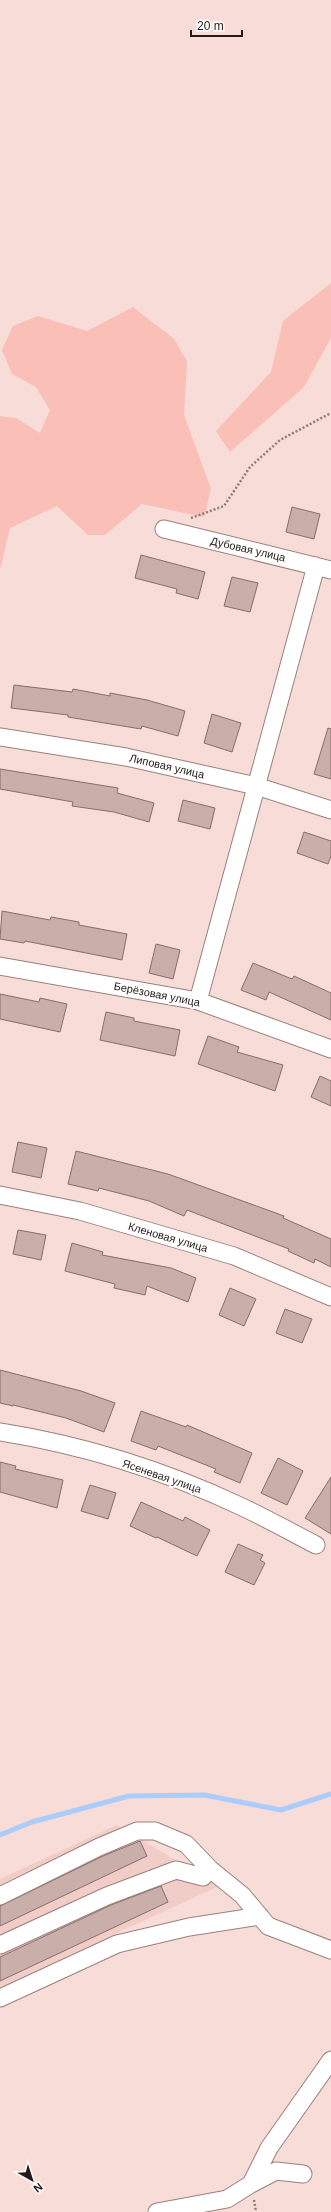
<svg xmlns="http://www.w3.org/2000/svg" width="331" height="2212" viewBox="0 0 331 2212" font-family="Helvetica,sans-serif">
	<style>
		.built { fill: #f2cdc8 }
		.green { fill: #fabfb7 }
		.lines { fill: none; stroke-linecap: round; stroke-linejoin: round }
		.stream { stroke: #abcdfb; stroke-width: 5 }
		.building { fill: #c9aeaa; stroke: #876e6b }
		.minor-casing { stroke: #99807c; stroke-width: 19 }
		.path { stroke: #8f7c79; stroke-width: 2.5; stroke-dasharray: 2 2; stroke-linecap: butt }
		.minor { stroke: #fff; stroke-width: 17 }
		.labels { text-anchor: middle; dominant-baseline: central; stroke-width: 4; stroke-linejoin: round; paint-order: stroke }
		.street-label { font-size: 11px; fill: #231918; stroke: #fff }
	</style>
	<rect width="100%" height="100%" fill="#f8dcd8"/>
	<!-- built -->
	<path class="built" d="M117 1825 219 1886 0 1987V1879Z"/>
	<!-- green -->
	<path class="green" d="M331 283V338L304 387 230 452 216 431 271 372 283 321Z
		M133 307 174 339 187 361 184 415 211 489 204 517 142 504 105 535H88L57 506 10 528 0 570V416L16 418 40 433 50 410 36 387 12 374 2 350 13 326 38 316 87 331Z"/>
	<g class="lines">
		<!-- stream -->
		<path class="stream" d="M0 1835 32 1822 129 1796 204 1795 281 1810 331 1794"/>
	</g>
	<!-- building -->
	<path class="building" d="M292 507 320 514 314 539 286 532Z
		M141 555 205 572 198 599 176 593 177 589 135 578Z
		M232 577 258 583 250 612 224 606Z
		M14 685 72 692 73 689 110 696V693L147 700 185 711 178 736 142 726 141 729 68 717V715L11 708Z
		M212 714 241 723 232 752 204 743Z
		M328 728 331 729V779L314 774Z
		M0 769 118 788 117 793 154 803 149 822 114 812 72 806 73 802 0 789Z
		M183 800 215 808 210 829 178 821Z
		M304 832 331 841V856L328 864 297 853Z
		M2 911 50 920 51 917 79 922V925L127 934 122 960 25 941 24 943 0 939Z
		M156 944 180 950 173 979 149 973Z
		M253 963 292 979 294 976 331 993V1020L269 992 266 1000 241 990Z
		M0 994 39 1002 40 998 67 1004 60 1032 0 1019Z
		M106 1012 134 1018V1021L180 1030 175 1056 100 1040Z
		M208 1036 239 1047 237 1052 283 1065 275 1091 198 1064Z
		M320 1076 331 1081V1106L311 1097Z
		M18 1142 47 1148 41 1178 12 1172Z
		M76 1151 168 1174 284 1216 283 1218 331 1239V1267L315 1259 314 1263 288 1251 289 1249 187 1210 184 1216 149 1201 99 1188 98 1191 68 1184Z
		M18 1230 46 1235 41 1260 13 1254Z
		M72 1243 103 1252 102 1255 171 1268 196 1278 188 1302 147 1286 145 1295 114 1288 115 1284 65 1271Z
		M230 1288 256 1299 244 1326 219 1315Z
		M285 1309 312 1319 302 1343 276 1333Z
		M0 1370 81 1391 115 1403 104 1432 66 1418 13 1405V1406L0 1403Z
		M141 1411 186 1427 187 1425 252 1453 240 1483 214 1472 216 1469 158 1446 156 1450 131 1441Z
		M278 1458 303 1471 287 1505 261 1493Z
		M0 1462 16 1466 15 1469 63 1480 57 1508 0 1492Z
		M331 1477V1534L305 1518Z
		M90 1485 116 1493 108 1519 81 1511Z
		M141 1502 183 1521 185 1517 210 1530 197 1556 157 1537 156 1538 130 1526Z
		M238 1544 263 1555 260 1560 265 1563 254 1585 225 1572Z
		M140 1841 147 1856 0 1926V1906L103 1856Z
		M161 1886 168 1902 0 1981V1957L111 1905Z"/>
	<g class="lines">
		<defs>
			<path id="minor" d="M164 529 331 570
				M0 737 126 757 256 786 331 810
				M0 966 198 1001 331 1049
				M198 1001 316 566
				M0 1195 80 1211 234 1256 331 1297
				M0 1432C82 1445 165 1471 240 1506 266 1518 291 1532 316 1545
				M210 1869 242 1895 268 1926 331 1950
				M0 1896 99 1847 137 1831H155L186 1844 210 1869 203 1877 176 1870 107 1896 0 1945
				M0 1998 117 1944 189 1927 260 1916
				M251 2184 276 2171 303 2174
				M157 2212 227 2199 251 2184 269 2148 331 2060"/>
		</defs>
		<!-- minor casing -->
		<use href="#minor" class="minor-casing"/>
		<!-- path -->
		<path class="path" d="M191 518 224 506 250 467 280 440 331 413
			M254 2200 256 2212"/>
		<!-- minor -->
		<use href="#minor" class="minor"/>
	</g>
	<g class="labels">
		<!-- street labels -->
		<g class="street-label">
			<text transform="translate(248 549) rotate(13)">Дубовая улица</text>
			<text transform="translate(167 766) rotate(13)">Липовая улица</text>
			<text transform="translate(157 994) rotate(11)">Берёзовая улица</text>
			<text transform="translate(168 1237) rotate(16)">Кленовая улица</text>
			<text transform="translate(162 1476) rotate(19)">Ясеневая улица</text>
		</g>
	</g>
	<!-- north arrow -->
	<g transform="translate(32 2180) rotate(141)" stroke="#ffffff" stroke-width="3" paint-order="stroke">
	<path d="M0-3L7 15L0 10L-7 15Z" fill="#231918"/>
	<text y="-6" font-size="11" font-weight="bold" text-anchor="middle" fill="#231918">N</text>
	</g>
	<!-- scale -->
	<path d="M191 30v6h51v-6" fill="none" stroke="#231918" stroke-width="2"/>
	<text x="197" y="30" font-size="12" fill="#231918" stroke="#ffffff" stroke-width="3" paint-order="stroke">20 m</text>
</svg>
